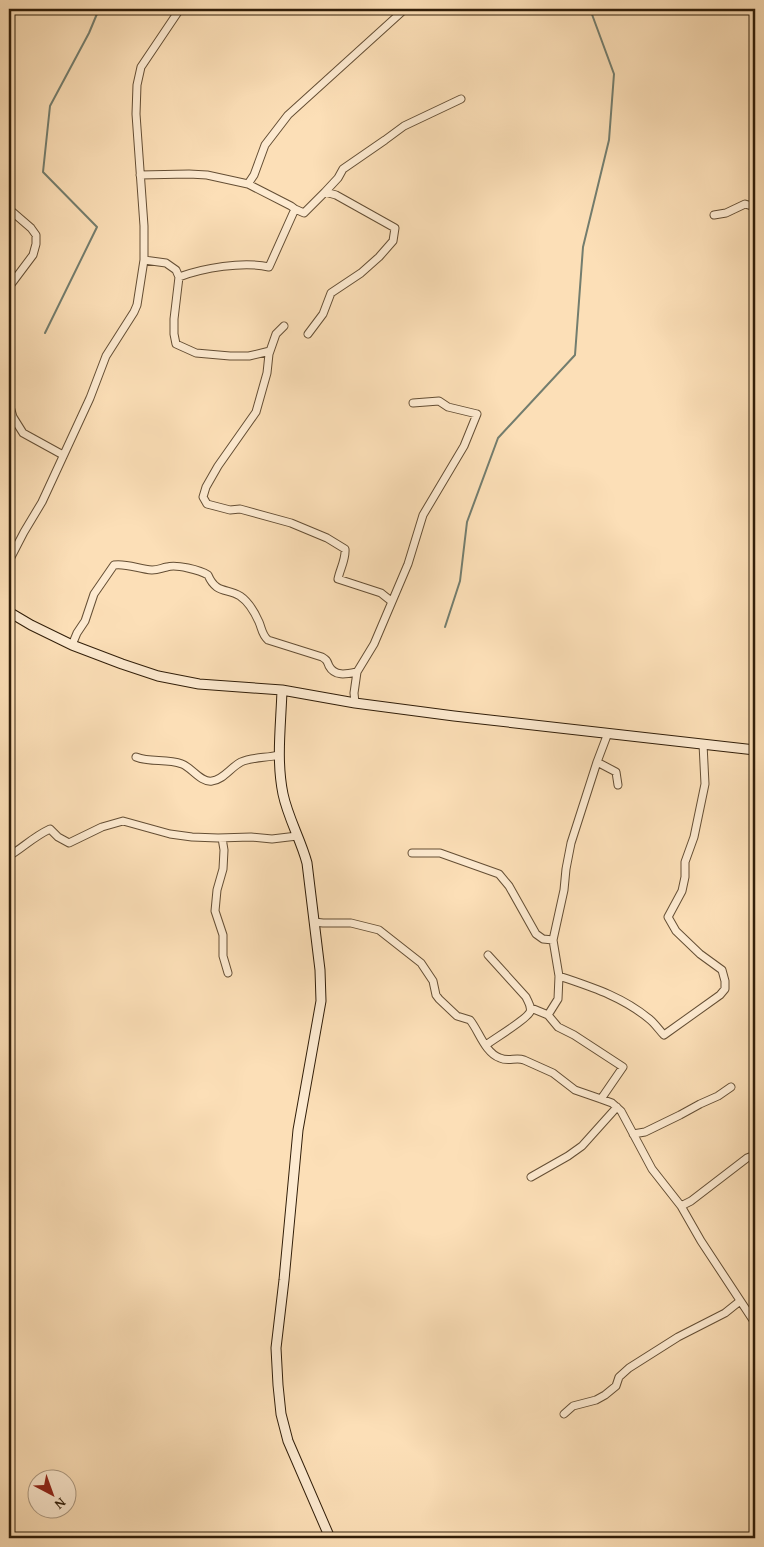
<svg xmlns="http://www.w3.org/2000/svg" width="764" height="1547" viewBox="0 0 764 1547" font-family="'Gentium Book Plus',serif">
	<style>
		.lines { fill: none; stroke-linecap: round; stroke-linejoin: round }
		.stream { stroke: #737d6e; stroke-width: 2 }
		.street-casing { stroke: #644e34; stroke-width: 9 }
		.secondary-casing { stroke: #311e09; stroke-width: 11 }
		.street { stroke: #fdead0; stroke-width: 7 }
		.secondary { stroke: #fdead0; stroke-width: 9 }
	</style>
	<rect width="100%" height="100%" fill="#fcdfb7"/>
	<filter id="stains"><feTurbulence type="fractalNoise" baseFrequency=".004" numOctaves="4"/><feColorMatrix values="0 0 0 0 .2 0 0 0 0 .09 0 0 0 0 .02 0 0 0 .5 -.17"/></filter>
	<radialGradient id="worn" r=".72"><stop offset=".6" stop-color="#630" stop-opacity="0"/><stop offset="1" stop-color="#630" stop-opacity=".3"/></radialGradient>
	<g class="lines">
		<!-- stream -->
		<path class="stream" d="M45 333 97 227 43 172 50 106 89 33 99 9
			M445 627 460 581 467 522 498 438 575 355 583 247 609 140 614 74 590 9"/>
		<defs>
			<path id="street" d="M140 175 189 174 207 175 248 184 254 175 265 145 288 115 405 9
				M325 192 338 178 343 169 385 140 404 126 461 99
				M9 209 31 228 36 235V244L33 255 9 287
				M295 209 304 213 325 192 336 195 395 228 393 241 379 257 361 273 331 293 323 314 308 334
				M714 215 726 213 745 204 755 207
				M144 260 166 263 176 270 179 277 174 319V334L176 344 196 353 230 356H249L270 351
				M179 277C203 268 243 261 269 267L295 209 291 206 248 184
				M284 326 276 334 269 354 267 373 256 412 218 466 206 487 203 497 207 504 230 510 240 509 291 523 327 538 345 549C346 559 340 569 338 579L381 593 391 601
				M9 403 13 417 23 433 63 455
				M9 561 24 532 42 502 90 398 106 356 134 312 137 305 144 260V226L136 114 137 85 141 67 180 9
				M72 645 77 633 85 621 94 594 114 565C126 563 139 569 152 570 159 570 161 568 167 567 176 564 200 570 208 575 216 594 227 588 240 596 249 602 255 613 259 622 262 629 262 635 268 640L322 657C327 660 327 661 329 666 335 677 347 674 357 672
				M355 703 354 693 357 672 374 644 408 564 423 515 464 446 477 414 448 407 439 401 413 403
				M136 757C151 763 166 758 182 764 191 767 201 783 212 781 223 780 231 767 241 762 252 757 267 758 279 755
				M597 762 616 772 618 785
				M222 838 224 850 223 869 217 890 215 911 223 935V956L228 973
				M412 853H440L499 874 509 886 536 934 543 939 553 940 564 890 566 869 571 843 597 762 608 733
				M9 856C24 847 33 837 50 829L58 837 69 843 102 827 123 821 170 834 192 837 218 838 251 837 272 839 297 836
				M314 922 323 923H351L379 930 421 963 433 981 436 995 439 999 457 1016 470 1020C479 1031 485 1053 500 1058 508 1062 516 1057 524 1060L553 1073 575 1090 601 1099
				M553 940 559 976 558 999 548 1015 558 1027 574 1035 623 1067 601 1099 612 1103 621 1111 652 1169 681 1206
				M559 976C591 987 621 996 648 1018 654 1022 659 1030 664 1035L720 995 725 989V981L722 970 700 954 676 931 668 917 682 891 685 877V862L694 837 705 784 703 744
				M531 1008 548 1015
				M486 1045C495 1038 526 1020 530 1012 532 1006 528 1002 526 997L488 955
				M633 1134 645 1132 680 1115 700 1104 718 1096 731 1087
				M755 1155 747 1158 691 1201 681 1206 701 1241 755 1323
				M531 1177 568 1156 582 1146 617 1107
				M564 1414 573 1406 596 1400 605 1395 616 1386 619 1377 629 1368 678 1337 725 1313 740 1301"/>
			<path id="secondary" d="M9 612 31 625 72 645 122 664 158 676 199 684 282 690 355 703 454 716 755 750
				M282 690C281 724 276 760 283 794 288 818 301 840 307 863L320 970 321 1001 298 1130 284 1280 276 1348 278 1385 281 1414 288 1441 330 1538"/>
		</defs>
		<!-- street casing -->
		<use href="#street" class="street-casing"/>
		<!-- secondary casing -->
		<use href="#secondary" class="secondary-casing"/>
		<!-- street -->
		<use href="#street" class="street"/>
		<!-- secondary -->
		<use href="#secondary" class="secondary"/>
	</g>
	<!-- margin -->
	<rect width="764" height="1547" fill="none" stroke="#fcdfb7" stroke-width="30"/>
	<rect x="10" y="10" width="744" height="1527" fill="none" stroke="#311e09" stroke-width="2.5"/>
	<rect x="15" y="15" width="734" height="1517" fill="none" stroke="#311e09"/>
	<!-- north arrow -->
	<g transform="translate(52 1494) rotate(139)"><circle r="24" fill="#fdead0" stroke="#ab9880"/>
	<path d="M0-4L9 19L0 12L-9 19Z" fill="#8f2418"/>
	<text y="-8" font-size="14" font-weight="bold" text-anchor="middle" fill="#311e09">N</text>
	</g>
	<rect width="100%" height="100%" filter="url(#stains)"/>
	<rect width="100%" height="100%" fill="url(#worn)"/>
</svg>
